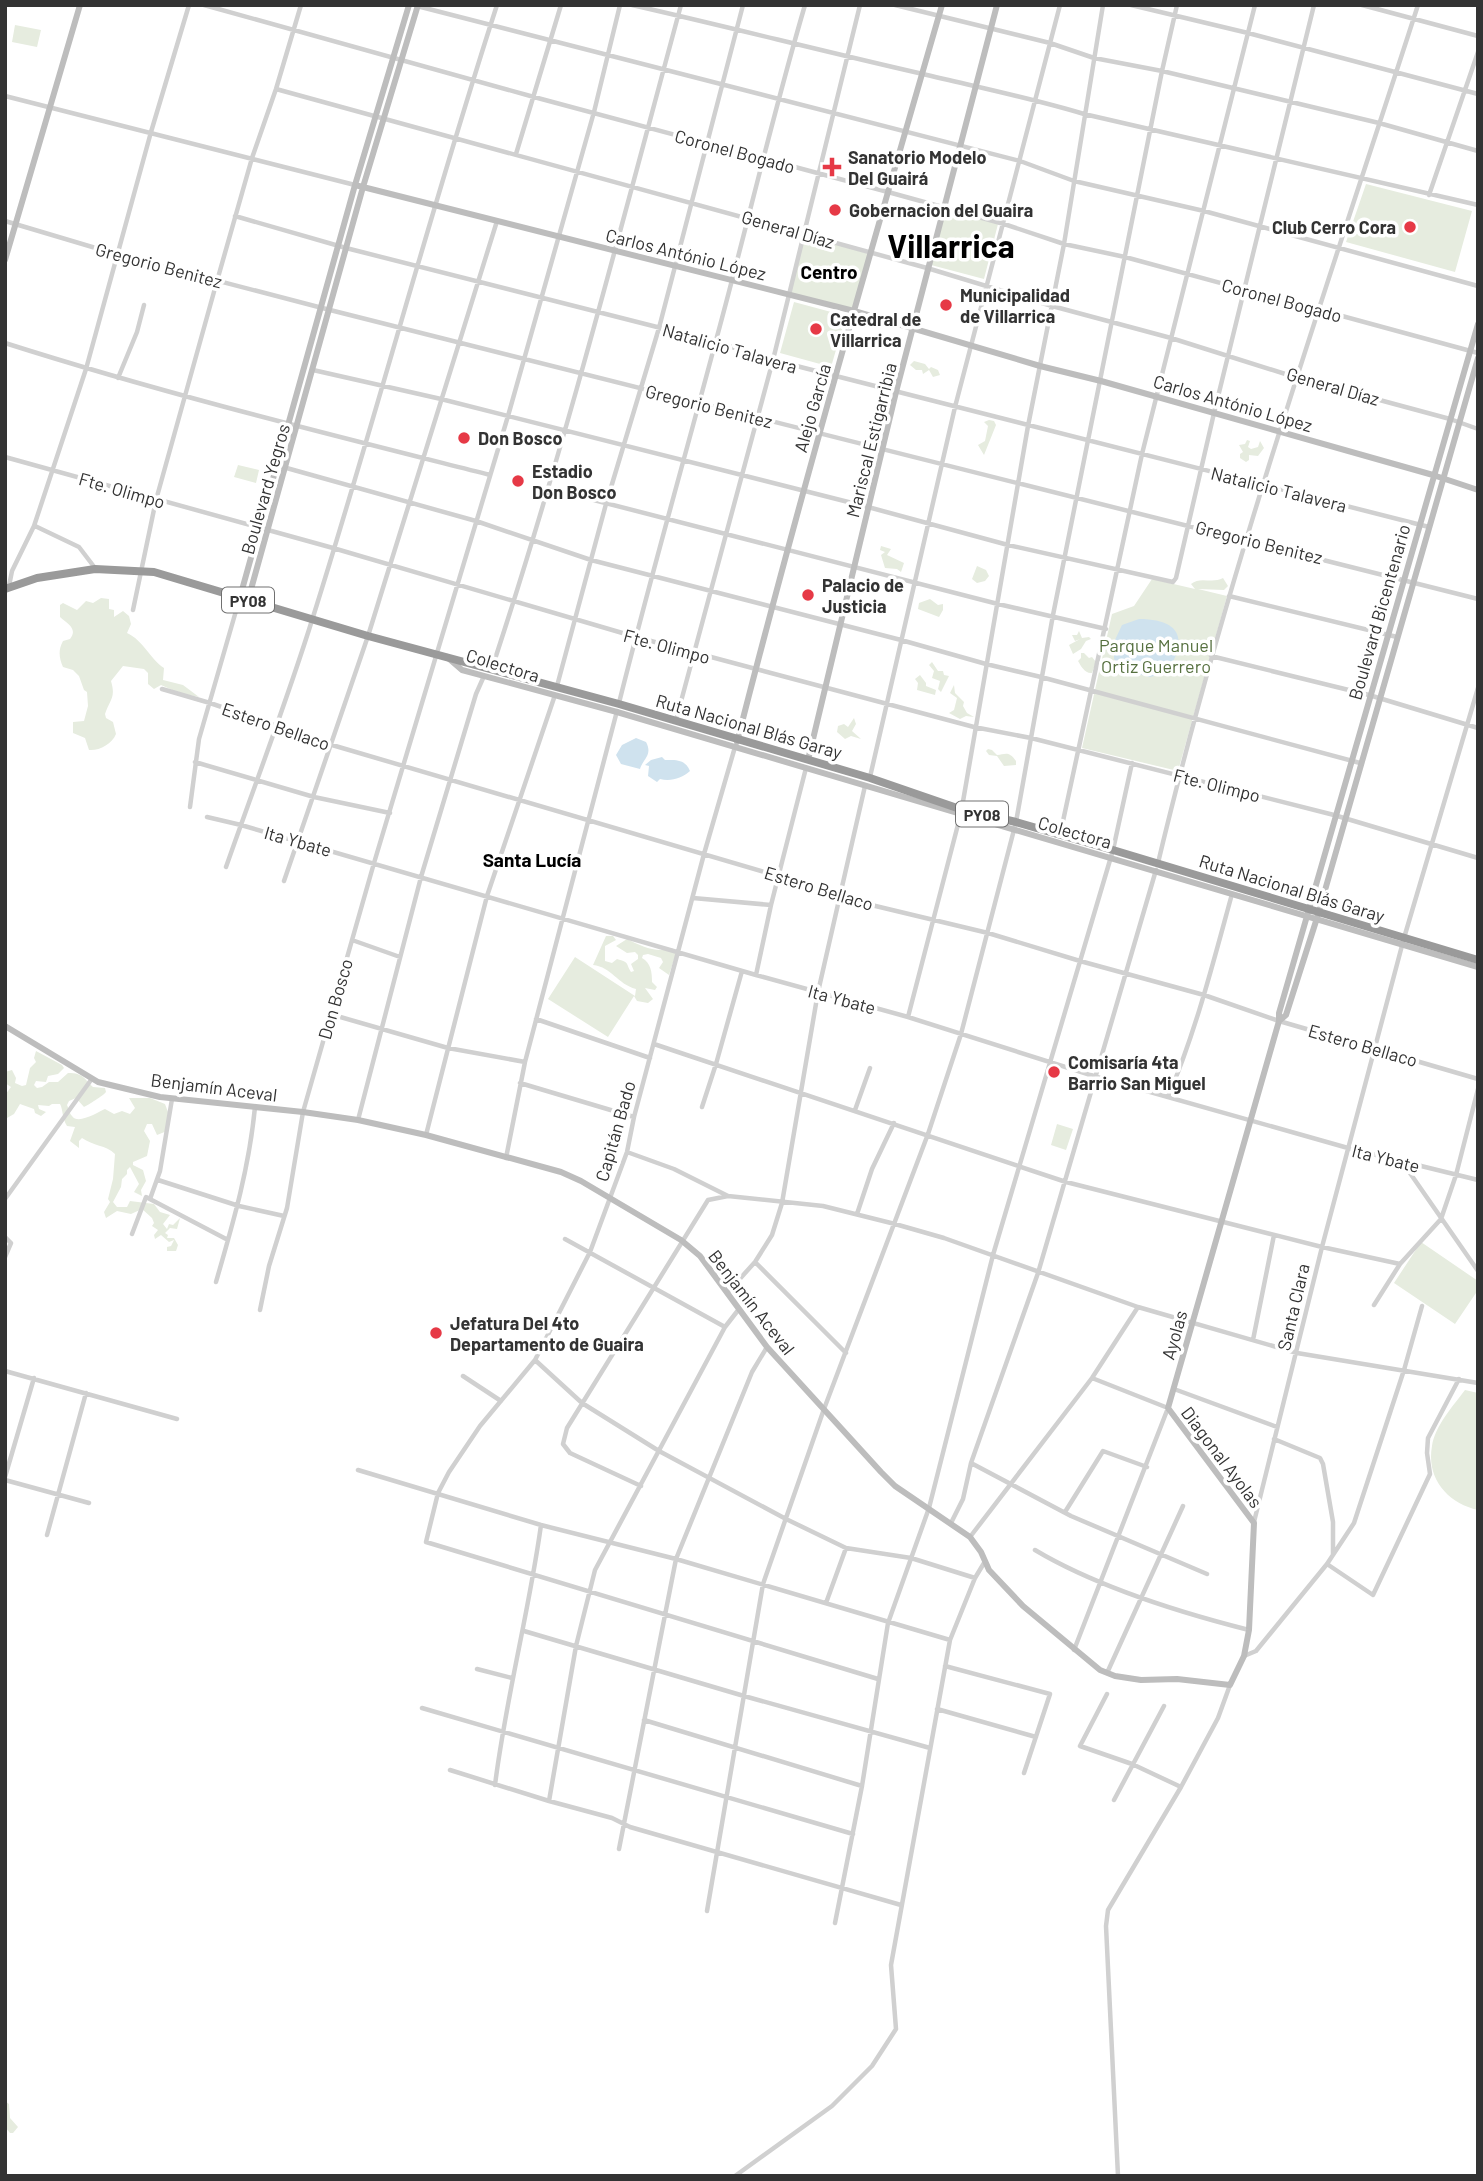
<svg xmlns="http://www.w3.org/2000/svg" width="1483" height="2181" viewBox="0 0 1483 2181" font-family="Barlow,sans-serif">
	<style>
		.green { fill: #e6ecdf }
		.water { fill: #cfe2ee }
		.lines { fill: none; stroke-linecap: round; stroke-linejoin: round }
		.street { stroke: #d0d0d0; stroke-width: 4.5 }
		.secondary { stroke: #bdbdbd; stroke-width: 6 }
		.highway { stroke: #9a9a9a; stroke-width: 8 }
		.poi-dot { fill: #e63946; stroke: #fff; stroke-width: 2.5 }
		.labels { text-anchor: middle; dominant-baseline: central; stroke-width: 7; stroke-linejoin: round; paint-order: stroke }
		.shield { fill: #fff; stroke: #707070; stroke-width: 2 }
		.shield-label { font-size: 16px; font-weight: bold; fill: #333 }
		.street-label { font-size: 18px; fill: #333; stroke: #fff }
		.poi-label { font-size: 18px; font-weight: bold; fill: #333; stroke: #fff; text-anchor: start }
		.park-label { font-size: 18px; fill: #56703f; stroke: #fff }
		.neighbourhood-label { font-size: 19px; font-weight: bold; fill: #000; stroke: #fff }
		.town-label { font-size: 32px; font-weight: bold; fill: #000; stroke: #fff }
	</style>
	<rect width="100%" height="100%" fill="#fff"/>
	<!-- green -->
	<path class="green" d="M15 25 41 30 37 47 12 42Z
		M1366 184 1472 211 1455 272 1346 242Z
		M944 209 998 224 984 279 931 265Z
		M804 235 869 254 853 309 790 293Z
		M794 302 846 316 831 367 780 353Z
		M914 361 925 364 929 369 931 367 938 370 940 375 933 377 929 370 923 374 922 370H916L910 365Z
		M989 420 994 421 996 425 984 455 978 445 985 441 988 426 984 422Z
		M1247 440 1250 441 1248 447 1251 449 1258 447 1260 441 1264 448 1258 456 1249 455V460L1246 462 1240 458V454L1243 452 1239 445 1245 444Z
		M238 465 259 470 256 483 234 477Z
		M881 546 891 549 887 555 904 563 901 572 897 569 885 568 881 555 885 552 880 550Z
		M977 566 986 570 989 576 985 581 977 583 972 579Z
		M1223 578 1228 586 1224 590 1198 589 1227 596 1178 771 1082 748 1112 614 1134 606 1152 579 1195 589 1191 584C1200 576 1212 584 1223 578Z
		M101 598 109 599V609L114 610V617L123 611 129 616 131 624 127 633C143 640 150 659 164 668L163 680 183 685 199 697 179 693 161 685 154 689 148 684V673L144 669 123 666 111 681C116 698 110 699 105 714L106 718 113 722 116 734C112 744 99 751 89 750L85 738 73 733V722L84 721 88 706 87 692 84 690 79 676 73 670 63 667C59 658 58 650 63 641L70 639C78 629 68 624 60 617V605L63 603 77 610 86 601 93 603Z
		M930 599 938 605 943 604V610L939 617 918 609 919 603Z
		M1079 631 1082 638 1089 637 1091 639 1086 641 1081 649 1073 654 1069 645 1080 639 1075 641 1072 635H1077Z
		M1081 653H1084L1089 658 1092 657 1096 662 1092 673C1085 674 1081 666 1078 661L1081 658Z
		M932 662 938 671H943L944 675 949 676 941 692 938 689 940 681 932 678 934 671 929 665Z
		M920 675 926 683V686L936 690 935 695 917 690 918 683 915 679Z
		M954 685 955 693 964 702 963 706 967 713 974 717 966 716 960 719 949 713 954 710 957 698 950 693Z
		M854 718 856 724 852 731 861 739 851 736 845 739 837 732 838 726 844 724 848 727Z
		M988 749 992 750 997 755C1005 755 1008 750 1016 761V765L1004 766 997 756 989 755 986 751Z
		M606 936H613L616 940 605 946V961L612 963 617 959C630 963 625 962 631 972L634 971 631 964 638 959V955L635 952 627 953 616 946 627 939C641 946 657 954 672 948L676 953 669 975 659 968 663 962 661 958 648 954 643 955 642 958C651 963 652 972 652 982L657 987 655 990 645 988 653 999 648 1003 637 1001 634 996 608 1037 548 999 575 957 635 996 636 989C617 984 612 967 593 965Z
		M36 1051 62 1065 64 1068 58 1074 48 1076 46 1082 36 1081 34 1085 37 1088 42 1087 49 1082H58L68 1073C84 1073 84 1079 93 1087L105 1088 106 1092C103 1096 88 1105 84 1107L76 1098 69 1101 67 1105C69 1109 69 1113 72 1116 78 1125 98 1112 105 1109L114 1114 122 1111 130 1114 135 1108 129 1098H150L165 1104 168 1112 167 1131 157 1135 152 1124H147L144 1131 150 1141 147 1156 133 1162V1165L143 1170 146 1181 141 1190 142 1196 134 1192 139 1184 130 1167 127 1170V1174L122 1179 121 1187 113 1202 117 1207H127L130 1201 154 1204 160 1212 170 1215 163 1224 167 1229 169 1224 173 1225 180 1218 177 1229 170 1228 165 1233 168 1235 167 1238H174L178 1245 176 1251H167V1247L171 1246 174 1240 169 1242 161 1235 155 1239 154 1235 158 1230 152 1226 154 1223 152 1218 142 1209 131 1214 117 1211 106 1218 104 1212 110 1202 108 1199 113 1179 115 1154C106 1145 93 1146 82 1138L79 1141V1148L70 1141 75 1127 67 1126C62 1118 63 1109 60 1104H52L49 1106 38 1105 39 1109 46 1112 41 1116 35 1113 34 1109 20 1104 14 1114 7 1118 5 1115V1095L11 1087 5 1083V1072L12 1070 16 1078 15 1083 22 1086 26 1085 30 1068 36 1062 34 1058Z
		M1057 1124 1073 1129 1066 1150 1051 1145Z
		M1421 1242 1478 1281V1290L1455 1324 1394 1283Z
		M1465 1390 1478 1393V1510C1448 1503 1426 1479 1432 1446 1435 1426 1453 1406 1465 1390Z
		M5 2101 9 2104 10 2118 18 2127 13 2133H10L5 2127Z"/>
	<!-- water -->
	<path class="water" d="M1139 619C1181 619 1189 640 1166 673L1150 677 1125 671 1114 659V642L1122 625Z
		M636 738 646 742C653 755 643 759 640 769L621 764 616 755 622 745Z
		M662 757 665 760C676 760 685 759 690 771 682 778 671 782 660 779L657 782 648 776 649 766 645 765 651 760Z"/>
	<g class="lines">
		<!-- street -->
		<path class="street" d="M204 5 534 97 888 192 1004 224 1064 244 1125 257 1478 353
			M632 5C729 27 826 52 923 74 977 87 1031 98 1084 114L1478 205
			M895 5 1050 43 1094 58 1162 71 1379 123 1478 151
			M1131 5 1248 33 1478 94
			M1362 5 1478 36
			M417 6 1020 161 1074 181 1204 211 1478 286
			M276 89 927 268 1052 306 1171 338 1298 378 1450 419 1478 429
			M5 96 355 185
			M516 154 561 5
			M1429 195 1478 52
			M235 216 346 248 716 342 773 360 1429 527
			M5 221 119 255 330 310 1478 599
			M5 343C165 394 328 434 490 475
			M313 370 441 399 868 507 1008 545 1173 582 1176 578 1214 413 1314 5
			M118 378 137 332 144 305
			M5 457 333 548 636 637 974 727 1031 738 1334 815 1478 858
			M283 467 476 521 591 560 901 640 986 664 1041 677 1360 763
			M547 488 998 604 1106 629
			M35 526 79 547 95 568
			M9 586 12 571 34 526 86 369 151 132 189 5
			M1229 596 1397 637
			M133 610 156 500 217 281 252 158 276 89 301 5
			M1211 656 1369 695 1478 728
			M488 667 496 656C566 442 622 223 681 5
			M557 686 606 504 659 328 743 5
			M162 689 210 703 332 745 778 876 838 897 988 933 1080 961 1204 995 1279 1021 1478 1079
			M619 703C649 583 683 464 715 344 746 231 772 117 805 5
			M676 720 773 360 860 5
			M735 747 704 854 634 1117 627 1152 590 1252 535 1360 480 1426 449 1472 438 1493 426 1542 878 1679
			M195 762 314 797 390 813
			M870 777 955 407 1060 5
			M190 807 199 739 240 597
			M207 817 241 825 756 975 908 1017 1097 1077 1348 1148 1478 1180
			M1060 835 1142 454 1255 5
			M1158 863C1227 573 1326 290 1418 5
			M226 867C255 784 287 701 313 617 377 414 431 208 497 5
			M284 881 368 636 497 221
			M693 898 771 905
			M352 940 400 957
			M756 975 771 905 806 768
			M330 1014 448 1048 525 1062
			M908 1017 961 813 1028 426 1064 244 1103 5
			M536 1019 650 1058
			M654 1044 1066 1182 1322 1247 1400 1264
			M520 1083 634 1117
			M1168 1097C1196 1031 1213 963 1232 894
			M702 1107 716 1064 742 971
			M855 1110 870 1068
			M358 1120 421 877 476 694 484 676
			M426 1135 487 896 555 695
			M627 1152 674 1169 728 1196 823 1206 895 1224 944 1238 1138 1307 1297 1353 1478 1383
			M506 1158 525 1062 617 711
			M1403 1163 1478 1271
			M158 1180 239 1206 284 1216
			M5 1199 91 1080
			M150 1199 160 1171 172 1099
			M857 1214 872 1169 894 1123
			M132 1234 146 1197 228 1240
			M5 1237 11 1243 5 1257
			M565 1239 725 1327
			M755 1262 846 1353
			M216 1282C233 1223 249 1169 255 1107
			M728 1292 755 1262 772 1235 782 1203 818 992 865 786
			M1374 1305 1400 1264 1441 1219 1456 1175 1478 1089
			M260 1310 269 1266 287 1208 303 1112 374 863 508 416 594 112 620 5
			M1253 1340 1274 1235
			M535 1360 582 1403 659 1451 786 1519 846 1548 911 1558 975 1578
			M5 1371 177 1419
			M463 1376 501 1401
			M1174 1389 1277 1427
			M1274 1439 1320 1458 1323 1464 1333 1522V1554
			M971 1463 1071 1516 1207 1574
			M358 1470 541 1525 676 1559 950 1640
			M5 1477 34 1378
			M5 1480 89 1503
			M641 1486 570 1453 563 1444 567 1428 708 1200 728 1196
			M1065 1512 1103 1451 1147 1467
			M1254 1522 1322 1247 1404 938 1478 688
			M951 1523 963 1499 971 1463 1038 1273 1156 870
			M47 1535 86 1393
			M970 1537 1092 1378 1138 1307
			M1035 1550C1097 1587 1178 1612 1249 1630
			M1327 1564 1373 1595 1430 1474 1427 1453 1428 1438 1459 1379
			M826 1603 846 1548
			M524 1631 744 1696 930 1748
			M1074 1650 1168 1408 1092 1378
			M1244 1656 1256 1651 1327 1564 1354 1523 1404 1370 1422 1306
			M945 1666 1050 1694 1024 1773
			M477 1669 512 1678
			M1107 1673 1183 1506
			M1107 1694 1080 1746 1132 1764 1181 1787
			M422 1708 853 1834
			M937 1709 1036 1737
			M644 1720 862 1786
			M450 1770 549 1801 612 1818 630 1827 901 1905
			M495 1785C506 1697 529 1612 541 1525
			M1114 1800 1164 1706
			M549 1801 576 1646 595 1570 725 1327 739 1309
			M619 1849 676 1559 752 1372 767 1347
			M707 1911 763 1584 824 1409 928 1134 961 1034 1016 822 1053 615 1162 71 1177 5
			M835 1923 862 1786 888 1623 929 1508 993 1255 1113 850 1132 763
			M735 2176 832 2106 872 2066 896 2029 891 1965 950 1640 975 1578 984 1563
			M1118 2176 1106 1926 1108 1910 1181 1787 1218 1718 1230 1685"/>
		<!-- secondary -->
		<path class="secondary" d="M355 185 854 311 1040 366 1101 381 1433 475 1478 490
			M5 260 80 5
			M240 597 355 185 409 5
			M248 600 363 187 418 5
			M447 657 462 670 617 712 1478 967
			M737 742C800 495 871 250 942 5
			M808 760 896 392 997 5
			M1279 1021 1286 1015 1317 918 1478 358
			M5 1026 98 1082 160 1097 303 1112 358 1120 426 1135 561 1172 581 1181 681 1240 700 1256 767 1347 881 1472 895 1486 970 1537 981 1552 989 1570 1023 1606 1100 1670 1115 1676 1141 1680 1177 1679 1230 1685 1244 1656 1249 1630 1254 1523 1168 1408 1279 1021V1013L1478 324"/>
		<!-- highway -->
		<path class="highway" d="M5 589 37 578 95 569 154 572 368 636 619 704 870 778 960 809 1016 822 1113 850 1478 960"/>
	</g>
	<!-- markers -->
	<g class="poi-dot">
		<path d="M828.5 156.5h7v7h7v7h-7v7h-7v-7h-7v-7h7z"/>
		<circle cx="835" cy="210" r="7"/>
		<circle cx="1410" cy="227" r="7"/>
		<circle cx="946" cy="305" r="7"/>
		<circle cx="816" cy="329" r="7"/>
		<circle cx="464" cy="438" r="7"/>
		<circle cx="518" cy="481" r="7"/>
		<circle cx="808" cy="595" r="7"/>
		<circle cx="1054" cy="1072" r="7"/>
		<circle cx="436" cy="1333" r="7"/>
	</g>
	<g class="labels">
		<!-- shield labels -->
		<g class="shield">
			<rect x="222" y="587.5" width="52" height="25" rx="5"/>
			<rect x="956" y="801.5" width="52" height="25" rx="5"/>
		</g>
		<g class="shield-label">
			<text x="248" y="600">PY08</text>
			<text x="982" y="814">PY08</text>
		</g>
		<!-- street labels -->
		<g class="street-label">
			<text transform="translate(735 151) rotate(15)">Coronel Bogado</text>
			<text transform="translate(788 229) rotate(16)">General Díaz</text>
			<text transform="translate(686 254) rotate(14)">Carlos António López</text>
			<text transform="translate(159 265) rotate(15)">Gregorio Benitez</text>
			<text transform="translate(1282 300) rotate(15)">Coronel Bogado</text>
			<text transform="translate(730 348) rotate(16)">Natalicio Talavera</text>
			<text transform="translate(1333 386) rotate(16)">General Díaz</text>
			<text transform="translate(1233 403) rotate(16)">Carlos António López</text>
			<text transform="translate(709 406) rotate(14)">Gregorio Benitez</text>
			<text transform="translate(812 408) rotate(-74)">Alejo García</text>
			<text transform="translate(871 440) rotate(-76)">Mariscal Estigarribia</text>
			<text transform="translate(265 489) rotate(-74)">Boulevard Yegros</text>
			<text transform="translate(1279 489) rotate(14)">Natalicio Talavera</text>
			<text transform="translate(122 490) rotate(16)">Fte. Olimpo</text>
			<text transform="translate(1259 542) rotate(14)">Gregorio Benitez</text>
			<text transform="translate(1379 612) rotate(-74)">Boulevard Bicentenario</text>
			<text transform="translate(667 646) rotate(15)">Fte. Olimpo</text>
			<text transform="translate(503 665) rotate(17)">Colectora</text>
			<text transform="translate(276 726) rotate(19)">Estero Bellaco</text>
			<text transform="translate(749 726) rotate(16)">Ruta Nacional Blás Garay</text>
			<text transform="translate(1217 785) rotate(14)">Fte. Olimpo</text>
			<text transform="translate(1075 832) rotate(16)">Colectora</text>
			<text transform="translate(298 841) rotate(16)">Ita Ybate</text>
			<text transform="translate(819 888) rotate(17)">Estero Bellaco</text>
			<text transform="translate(1292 888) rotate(17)">Ruta Nacional Blás Garay</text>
			<text transform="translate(335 999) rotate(-74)">Don Bosco</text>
			<text transform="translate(842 999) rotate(15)">Ita Ybate</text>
			<text transform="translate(1363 1045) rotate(16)">Estero Bellaco</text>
			<text transform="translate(214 1087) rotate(7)">Benjamín Aceval</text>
			<text transform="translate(615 1131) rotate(-74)">Capitán Bado</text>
			<text transform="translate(1386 1158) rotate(14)">Ita Ybate</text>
			<text transform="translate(752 1302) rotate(52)">Benjamín Aceval</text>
			<text transform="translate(1293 1307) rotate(-77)">Santa Clara</text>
			<text transform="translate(1174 1335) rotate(-74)">Ayolas</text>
			<text transform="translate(1222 1457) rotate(53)">Diagonal Ayolas</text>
		</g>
		<!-- poi labels -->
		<g class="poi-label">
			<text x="848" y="157">Sanatorio Modelo<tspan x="848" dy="21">Del Guairá</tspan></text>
			<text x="849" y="210">Gobernacion del Guaira</text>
			<text x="1396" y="227" text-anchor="end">Club Cerro Cora</text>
			<text x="960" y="295">Municipalidad<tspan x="960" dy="21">de Villarrica</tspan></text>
			<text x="830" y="319">Catedral de<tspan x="830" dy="21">Villarrica</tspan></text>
			<text x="478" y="438">Don Bosco</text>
			<text x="532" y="471">Estadio<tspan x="532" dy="21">Don Bosco</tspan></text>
			<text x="822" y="585">Palacio de<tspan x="822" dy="21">Justicia</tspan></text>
			<text x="1068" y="1062">Comisaría 4ta<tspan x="1068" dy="21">Barrio San Miguel</tspan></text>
			<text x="450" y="1323">Jefatura Del 4to<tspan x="450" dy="21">Departamento de Guaira</tspan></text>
		</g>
		<!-- park labels -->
		<g class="park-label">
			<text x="1156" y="645">Parque Manuel<tspan x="1156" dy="21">Ortiz Guerrero</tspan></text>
		</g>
		<!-- neighbourhood labels -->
		<g class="neighbourhood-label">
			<text x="829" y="271">Centro</text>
			<text x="532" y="859">Santa Lucía</text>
		</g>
		<!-- town labels -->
		<g class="town-label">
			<text x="951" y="245">Villarrica</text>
		</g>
	</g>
	<!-- border -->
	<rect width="1483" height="2181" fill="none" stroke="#333333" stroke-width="14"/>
</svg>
